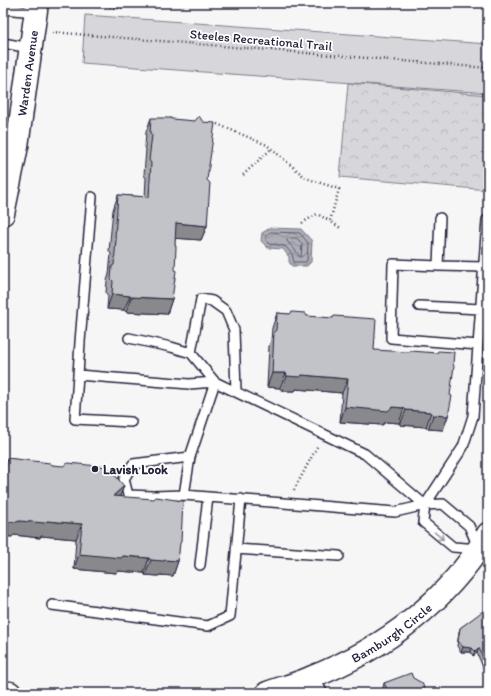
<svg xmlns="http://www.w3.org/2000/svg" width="491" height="696" viewBox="0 0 491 696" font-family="Itim,sans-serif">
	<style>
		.green { fill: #d7d7db; stroke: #7c7c8b }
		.forest { fill: url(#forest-crowns); stroke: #7c7c8b }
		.water { fill: url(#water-waves); stroke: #767685 }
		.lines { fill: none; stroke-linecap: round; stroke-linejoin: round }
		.shore { stroke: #5a5a6d; stroke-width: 1 }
		.lane-casing { stroke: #22223b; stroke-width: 12 }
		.street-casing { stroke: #22223b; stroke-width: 22 }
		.secondary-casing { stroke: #22223b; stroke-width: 25 }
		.path { stroke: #22223b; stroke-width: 2.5; stroke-dasharray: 1 3; stroke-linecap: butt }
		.lane { stroke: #fff; stroke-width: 9 }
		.street { stroke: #fff; stroke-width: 19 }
		.secondary { stroke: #fff; stroke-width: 22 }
		.wall { fill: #a7a7ad; stroke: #22223b }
		.shaded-wall { fill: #88888d; stroke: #22223b }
		.building { fill: #c2c2c9; stroke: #22223b }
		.oneway { stroke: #9c9ca7 }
		.poi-dot { fill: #22223b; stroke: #fff; stroke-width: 1.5 }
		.labels { text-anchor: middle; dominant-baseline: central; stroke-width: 3.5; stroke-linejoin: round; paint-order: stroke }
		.street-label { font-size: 13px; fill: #22223b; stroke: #fff }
		.poi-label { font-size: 13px; font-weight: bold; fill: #22223b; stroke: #fff; text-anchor: start }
	</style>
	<defs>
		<pattern id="forest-crowns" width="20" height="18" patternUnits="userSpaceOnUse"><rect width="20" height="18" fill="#d7d7db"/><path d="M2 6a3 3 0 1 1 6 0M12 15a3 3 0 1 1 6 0" fill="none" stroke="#b8b8bd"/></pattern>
		<pattern id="water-waves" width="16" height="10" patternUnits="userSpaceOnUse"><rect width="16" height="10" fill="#aeaeb7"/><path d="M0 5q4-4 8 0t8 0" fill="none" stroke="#8d8d96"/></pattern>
	</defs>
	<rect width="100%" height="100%" fill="#f6f6f7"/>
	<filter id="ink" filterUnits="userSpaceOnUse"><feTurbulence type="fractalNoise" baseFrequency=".025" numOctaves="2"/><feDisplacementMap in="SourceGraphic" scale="8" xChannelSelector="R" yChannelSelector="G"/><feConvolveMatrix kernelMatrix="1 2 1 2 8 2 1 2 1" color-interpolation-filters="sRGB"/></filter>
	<g filter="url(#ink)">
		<!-- green -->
		<path class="green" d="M85 15 488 44V93L82 63Z"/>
		<!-- forest -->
		<path class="forest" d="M348 83 488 95V190L340 177Z"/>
		<!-- water -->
		<path class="water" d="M270 228 301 229 312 241 311 262 307 266H292L289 262V257L283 249 268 248 261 241 262 233Z"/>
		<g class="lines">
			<!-- shore -->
			<path class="shore" d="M271 232 300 233 308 243 307 261 305 262H294L292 254 285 246 269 244 266 240V236Z
				M289 238H297L302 244 301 257 299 256 296 251 287 241V239Z"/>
			<defs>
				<path id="lane" d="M3 9 35 12
					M3 43 30 48
					M92 197 80 342 78 375 189 384 215 382
					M440 218 438 266 484 267
					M438 266 393 264 391 338 478 345
					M419 306 481 309
					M129 338 171 347 191 353 215 382 365 454 425 505
					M191 353 201 299 212 301 226 311 234 330 236 392
					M78 375 75 419 131 422
					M190 457 133 464 124 479 128 495 153 496 184 495 395 512 425 505 443 504 469 526 479 549 453 547 423 522 425 505 463 447 473 416 487 220
					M184 495 190 457 215 382
					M236 549 339 556
					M200 565 208 497
					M52 605 208 626 230 616 241 499"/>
				<path id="street" d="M309 679 317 693"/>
				<g id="secondary">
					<path id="s1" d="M3 214 17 146 37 3"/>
					<path d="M3 692 10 693"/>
					<path id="s2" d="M267 693C281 688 296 684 310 678 384 649 446 603 488 534"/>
				</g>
			</defs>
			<!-- lane casing -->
			<use href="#lane" class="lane-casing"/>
			<!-- street casing -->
			<use href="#street" class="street-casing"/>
			<!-- secondary casing -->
			<use href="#secondary" class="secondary-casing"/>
			<!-- path -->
			<path class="path" d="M90 3 118 8 150 3
				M52 32 488 68
				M217 124 267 145 306 178 339 189 330 221 342 229
				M243 175 271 149
				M302 223 317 214 330 221
				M294 490 318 445"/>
			<!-- lane -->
			<use href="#lane" class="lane"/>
			<!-- street -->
			<use href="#street" class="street"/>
			<!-- secondary -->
			<use href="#secondary" class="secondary"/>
		</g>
		<!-- wall -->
		<path class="wall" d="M151 118 207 180V226L201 240 175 238 172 299 167 314 126 312 124 310 107 309 108 296 106 293 107 281 109 274 111 254 109 251 113 210 118 195 145 197 146 178 144 175 146 149 145 147 146 132Z
			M277 313 307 316 374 350 450 395 448 416 443 430 428 429 426 427 400 425 399 423 386 422 382 425 340 422 342 393 296 389 295 391H282L280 388 267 387 269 346 271 341 272 328Z
			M7 458 52 465 124 486 120 496 179 547 178 561 173 576 160 575 158 576 145 575 144 573 118 571 116 573 74 569 76 539 41 536 40 538 14 535 12 537 3 536V469Z
			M488 609V670L485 672 477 653 473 656 471 652H461L457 646 459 633 460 628Z
			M413 678 424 693H384V692L383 688 384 683Z"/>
		<!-- shaded-wall -->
		<path class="shaded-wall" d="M176 223 207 226 201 240 171 238Z
			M112 294 130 296 124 310 107 309Z
			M131 297 172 299 167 314 126 312Z
			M272 373H286L280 388 267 387Z
			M302 375 348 379 342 393 296 389 295 391H282L287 376Z
			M345 407H392L404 408 399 423 386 422 382 425 340 422Z
			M406 410 431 412 426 427 400 425Z
			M433 415 448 416 443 430 428 429Z
			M124 486 118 501 113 496Z
			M3 521H47L82 524 76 539 41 536 40 538 14 535 12 537 3 536Z
			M79 554 123 556 149 558 144 573 118 571 116 573 74 569Z
			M151 560H165L178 561 173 576 160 575 158 576 145 575Z
			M463 647 472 648 471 652H461Z
			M479 648 477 653 473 656 475 651Z
			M488 666V670L485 672 487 667Z"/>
		<!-- building -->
		<path class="building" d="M199 116 203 122 215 123 207 180 210 183 207 226 176 223 175 244 176 247 175 269 176 271 172 299 131 297 130 296 112 294 113 281 111 279 112 266 114 265 116 239 115 237 118 195 149 197 151 163 149 160 152 135 150 133 151 118H171L172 119 195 121Z
			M292 312 305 313 307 316 333 318 334 316 376 319 374 350 409 352 411 351 437 353 438 351 454 352 453 364 454 366 450 395 452 396 448 416 433 415 431 412 406 410 404 408 392 407 388 411 345 407 348 379 302 375 300 377 287 376 286 373H272L274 332 276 330 277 313 290 314Z
			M7 458 50 463 52 465 63 466 68 463 108 467 124 486 113 496 154 499 156 497 183 501 181 542 180 543 178 561 165 560 163 561 151 560 149 558 123 556 121 558 79 554 82 524 47 521 45 523 19 521 17 522 3 521V502H4L6 479 4 477Z
			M487 608 488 609V666L487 667 479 648 475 651 472 648 463 647 458 641 460 628Z
			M411 673 413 678 422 683 425 690 423 693H386L385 690 387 689 384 683Z"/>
		<!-- one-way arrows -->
		<defs><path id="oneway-shaft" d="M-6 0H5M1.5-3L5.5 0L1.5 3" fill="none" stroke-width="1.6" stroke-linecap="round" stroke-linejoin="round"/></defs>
		<use class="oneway" href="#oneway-shaft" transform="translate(439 536) rotate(40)"/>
	</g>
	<!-- markers -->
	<circle class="poi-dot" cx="95" cy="469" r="4"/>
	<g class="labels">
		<!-- street labels -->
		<g class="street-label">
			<text transform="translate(261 40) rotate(5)">Steeles Recreational Trail</text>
			<text stroke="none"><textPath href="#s1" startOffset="143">Warden Avenue</textPath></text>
			<text stroke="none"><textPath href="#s2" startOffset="139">Bamburgh Circle</textPath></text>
		</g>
		<!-- poi labels -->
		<g class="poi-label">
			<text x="103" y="469">Lavish Look</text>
		</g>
	</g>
	<!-- margin -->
	<rect width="491" height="696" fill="none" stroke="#fff" stroke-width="16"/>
	<rect x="8" y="8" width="475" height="680" fill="none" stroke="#22223b" stroke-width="1.5" filter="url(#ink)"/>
</svg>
